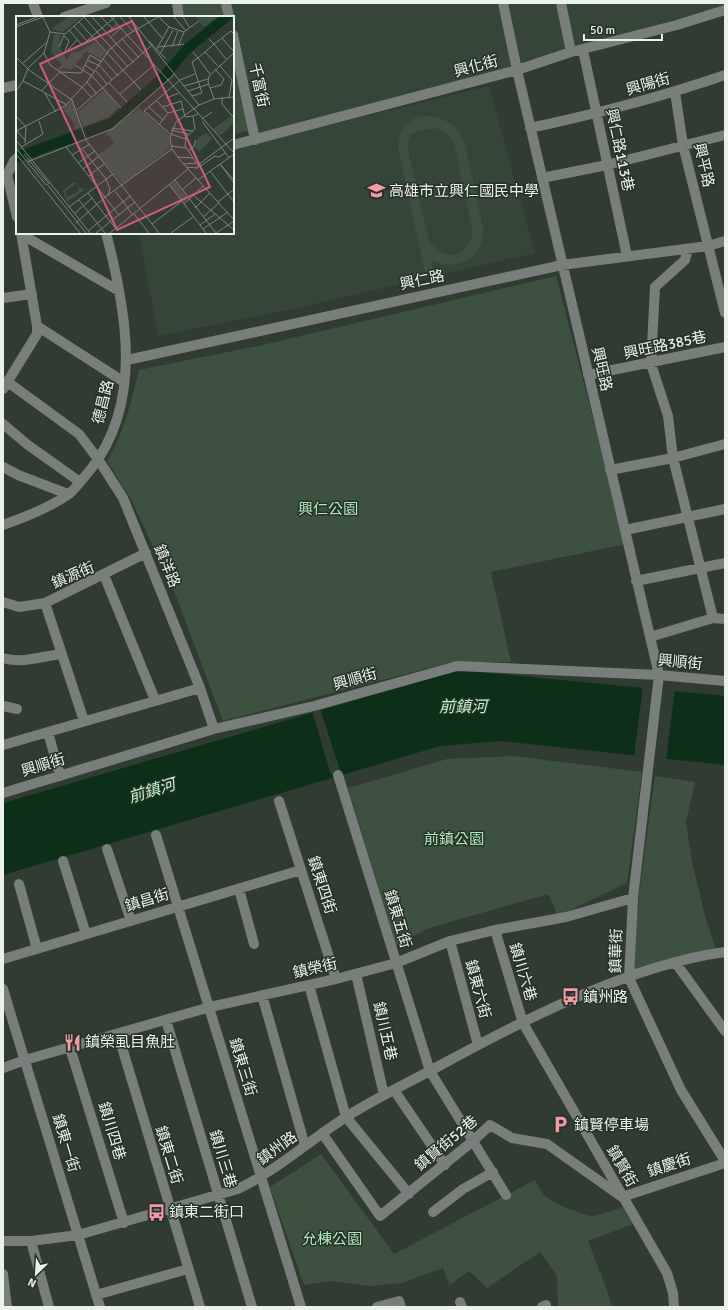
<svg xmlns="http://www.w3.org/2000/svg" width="728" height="1310" viewBox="0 0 728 1310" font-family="Signika,'Noto Sans TC',sans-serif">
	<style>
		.built { fill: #354537 }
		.green { fill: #3e5141; fill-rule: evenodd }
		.water { fill: #0e2f17 }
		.pier { fill: #303b32 }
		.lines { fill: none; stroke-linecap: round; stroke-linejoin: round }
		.minor { stroke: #787e79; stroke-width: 10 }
		.labels { text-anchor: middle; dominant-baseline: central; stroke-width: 3; stroke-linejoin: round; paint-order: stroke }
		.street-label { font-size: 15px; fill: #ebf2ec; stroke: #263128 }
		.poi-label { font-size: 15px; fill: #ebf2ec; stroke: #263128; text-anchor: start }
		.park-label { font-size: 15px; fill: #afe9b9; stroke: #263128 }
		.water-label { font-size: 16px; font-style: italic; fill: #bbf6c5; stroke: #263128 }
		.inset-road { fill: none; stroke: #7b847c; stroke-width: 1 }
		.view { fill: #ce5986; fill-opacity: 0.15; stroke: #ce5986; stroke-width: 2 }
		.inset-edge { fill: none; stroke: #ebf2ec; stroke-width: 2 }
	</style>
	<rect width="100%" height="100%" fill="#303b32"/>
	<!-- built -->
	<path class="built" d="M226 3H725V10L255 140 233 35V17Z
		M489 86 535 253 298 308 158 336 139 233H233V149Z"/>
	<!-- green -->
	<path class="green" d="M181 3H223L226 17H184Z
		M233 51 250 130 233 135Z
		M421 116C441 116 455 122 464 140L484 232C479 261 457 272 431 260L433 276 426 277 398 148C401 128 402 123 421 116ZM436 128 448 134 454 143 473 233C465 260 447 261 429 242L407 145 410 135 419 130Z
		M556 276 626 544 491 572 511 662H452L223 721 176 596 132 501 107 461C124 432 131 403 139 370L267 344Z
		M513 756 642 772 627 883 558 916 548 894 429 928 396 945 348 788 447 759Z
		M655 776 695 782 686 822 692 862 706 920 716 949 628 975Z
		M321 1154 394 1254 535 1180 544 1196 564 1207 592 1217 623 1207 633 1224 588 1241 607 1290 612 1307H558L557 1276 540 1252 487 1288 469 1271 450 1285 443 1268 402 1283 370 1286 330 1281 304 1285 270 1187Z"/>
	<!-- water -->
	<path class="water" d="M459 670 725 696V765L501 741 440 746 3 875V803Z"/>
	<!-- pier -->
	<path class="pier" d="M643 686 675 689 666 761 634 757Z
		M320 709 341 773 331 775 312 711Z"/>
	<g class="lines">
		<!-- minor -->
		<path class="minor" d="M33 3 38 17
			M177 3 179 17
			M226 3 229 17
			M503 3 517 70 659 675 633 898 629 978 681 1090 725 1161
			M561 3 571 52
			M64 17 106 3
			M233 35 255 140
			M583 50 627 256
			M3 88 17 85
			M675 92 683 145 725 313
			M530 128C596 114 661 97 725 75
			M233 145 517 70 571 52 677 25 725 10
			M7 175 17 217
			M7 175 14 161 17 158
			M542 178 607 165 725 135
			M21 234 119 291
			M688 249 685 260 655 287 651 364 668 416 673 458 713 618
			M3 298 32 294
			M37 326 124 382
			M127 360 562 265 708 246 725 241
			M588 375 725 347
			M3 389 37 334V326L21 233
			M3 424 28 445 80 482
			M3 467 18 475 68 494
			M610 470 673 458 725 444
			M3 525C23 518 52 506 69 494 77 487 84 477 91 469 144 401 126 309 106 233
			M625 530 725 509
			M104 575 155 700
			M636 581 725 563
			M3 602 19 607 45 603 146 553
			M45 603 84 721
			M650 637 713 618 725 619
			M3 658C20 664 44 656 61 654
			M200 688 214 729
			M3 706 17 709
			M48 732 60 776
			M3 745 200 688 123 498 98 459 79 434 9 383
			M338 775 430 1071 506 1195
			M3 793 214 729 314 706 457 666 659 675 725 681
			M279 801 336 979
			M156 835 301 1307
			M107 849 131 921
			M63 861 86 934
			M19 884 37 949
			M239 889 254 944
			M495 930 523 1023 667 1273 673 1293 674 1307
			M450 941 478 1045
			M3 959 301 870
			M675 962 725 1031
			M356 974 384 1095
			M309 985 346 1117 409 1194
			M3 989 100 1307
			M262 995 305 1146
			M166 1020 252 1307
			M118 1034 200 1307
			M70 1048 124 1223
			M3 1068 25 1060 210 1007 336 979 396 963 450 941 495 930 566 917 633 898
			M394 1090 445 1165
			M322 1133 380 1216 473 1141 490 1125 512 1138 547 1144 622 1197 725 1163
			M433 1212 463 1189 493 1172
			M3 1241H31L78 1235 238 1189C277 1170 309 1141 346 1117 376 1098 408 1083 439 1066 523 1020 630 965 725 952
			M31 1241 49 1307
			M3 1274 7 1307
			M96 1295 188 1269
			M460 1302 462 1307
			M377 1307 399 1301 401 1307
			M542 1307 546 1305"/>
	</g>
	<!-- icons -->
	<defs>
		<symbol id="school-bare" viewBox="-9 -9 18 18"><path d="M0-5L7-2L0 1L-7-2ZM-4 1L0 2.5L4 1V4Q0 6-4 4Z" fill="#f49aa4" stroke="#263128" stroke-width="2.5" paint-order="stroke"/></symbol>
		<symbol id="bus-bare" viewBox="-9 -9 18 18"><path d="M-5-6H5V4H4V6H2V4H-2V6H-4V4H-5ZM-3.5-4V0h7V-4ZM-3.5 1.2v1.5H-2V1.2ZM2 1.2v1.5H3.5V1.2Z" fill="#f49aa4" stroke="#263128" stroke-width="2.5" paint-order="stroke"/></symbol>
		<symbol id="restaurant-bare" viewBox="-9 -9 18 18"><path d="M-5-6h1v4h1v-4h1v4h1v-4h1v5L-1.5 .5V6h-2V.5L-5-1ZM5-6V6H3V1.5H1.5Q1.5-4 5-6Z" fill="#f49aa4" stroke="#263128" stroke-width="2.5" paint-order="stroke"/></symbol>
		<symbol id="parking-bare" viewBox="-9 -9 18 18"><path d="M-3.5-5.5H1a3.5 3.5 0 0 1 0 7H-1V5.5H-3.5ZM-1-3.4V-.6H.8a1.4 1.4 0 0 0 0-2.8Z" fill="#f49aa4" stroke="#263128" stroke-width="2.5" paint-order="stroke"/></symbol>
	</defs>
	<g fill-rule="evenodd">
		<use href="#school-bare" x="364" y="178" width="25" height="25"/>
		<use href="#bus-bare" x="558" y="984" width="25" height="25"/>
		<use href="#restaurant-bare" x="60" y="1030" width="25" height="25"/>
		<use href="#parking-bare" x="548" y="1112" width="25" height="25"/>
		<use href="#bus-bare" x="144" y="1200" width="25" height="25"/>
	</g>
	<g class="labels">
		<!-- street labels -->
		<g class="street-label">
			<text transform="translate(476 66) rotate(-15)">興化街</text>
			<text transform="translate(648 84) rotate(-16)">興陽街</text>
			<text transform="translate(259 85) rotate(78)">千富街</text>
			<text transform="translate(620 150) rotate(78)">興仁路113巷</text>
			<text transform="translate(704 165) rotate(77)">興平路</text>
			<text transform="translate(422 280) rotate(-12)">興仁路</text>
			<text transform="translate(665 345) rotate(-12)">興旺路385巷</text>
			<text transform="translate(602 369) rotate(77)">興旺路</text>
			<text transform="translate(103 402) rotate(-76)">德昌路</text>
			<text transform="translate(167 566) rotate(68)">鎮洋路</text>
			<text transform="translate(73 575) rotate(-23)">鎮源街</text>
			<text transform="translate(680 662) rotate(5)">興順街</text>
			<text transform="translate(355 679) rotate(-16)">興順街</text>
			<text transform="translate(43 765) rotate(-17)">興順街</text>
			<text transform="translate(322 885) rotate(72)">鎮東四街</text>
			<text transform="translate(147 900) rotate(-17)">鎮昌街</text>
			<text transform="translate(398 919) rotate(73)">鎮東五街</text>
			<text transform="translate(616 951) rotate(-89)">鎮華街</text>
			<text transform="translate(315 968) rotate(-13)">鎮榮街</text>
			<text transform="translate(523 972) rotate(73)">鎮川六巷</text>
			<text transform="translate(478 989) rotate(75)">鎮東六街</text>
			<text transform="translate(385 1031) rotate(77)">鎮川五巷</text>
			<text transform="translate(243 1067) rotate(73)">鎮東三街</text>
			<text transform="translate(112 1131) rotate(73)">鎮川四巷</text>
			<text transform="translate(66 1143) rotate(73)">鎮東一街</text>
			<text transform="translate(446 1143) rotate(-40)">鎮賢街52巷</text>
			<text transform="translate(277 1148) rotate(-36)">鎮州路</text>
			<text transform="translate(169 1155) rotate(73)">鎮東二街</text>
			<text transform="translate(223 1159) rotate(73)">鎮川三巷</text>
			<text transform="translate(669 1165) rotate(-18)">鎮慶街</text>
			<text transform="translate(622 1166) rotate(60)">鎮賢街</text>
		</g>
		<!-- poi labels -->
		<g class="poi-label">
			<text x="389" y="191">高雄市立興仁國民中學</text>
			<text x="583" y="997">鎮州路</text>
			<text x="85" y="1042">鎮榮虱目魚肚</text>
			<text x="574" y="1125">鎮賢停車場</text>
			<text x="169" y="1212">鎮東二街口</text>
		</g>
		<!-- park labels -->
		<g class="park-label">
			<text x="328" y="509">興仁公園</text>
			<text x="454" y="839">前鎮公園</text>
			<text x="332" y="1239">允棟公園</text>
		</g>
		<!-- water labels -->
		<g class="water-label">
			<text x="463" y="707">前鎮河</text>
			<text transform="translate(152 791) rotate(-17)">前鎮河</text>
		</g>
	</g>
	<!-- overview -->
	<g transform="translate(16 16)">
		<rect width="218" height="218" fill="#303b32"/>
		<path d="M52 1H65L47 16 35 13ZM180 1H201L188 11ZM38 17 44 19 43 31 51 44 56 36H63L79 26 89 36 85 43 70 35 56 53 47 52 44 55 41 53 46 48 35 36ZM88 74 103 91 92 101 67 111 62 96ZM57 84 65 111 59 113 58 107 47 93ZM123 92 153 119 154 132 107 168 82 139 98 127 90 117ZM215 100 218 104 214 111 204 120 197 113ZM188 118H192L196 122 183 136 178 130 183 121ZM159 165 172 183 168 187 154 169ZM58 166 68 174 51 186 47 175ZM59 168 63 170V175L51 181 49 176Z" fill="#3e5141" fill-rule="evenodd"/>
		<path d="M203 1H218L175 36 150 65 96 113 0 147V136L94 102 144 57 168 29Z" fill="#0e2f17"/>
		<path class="inset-road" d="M68 1 112 51M76 1 118 47M85 1 96 12M95 1 218 137M104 1 117 15M113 1 183 89M128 1 147 23M143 1 153 11 168 16 183 5M158 1 170 15M167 1 174 12M63 6 125 74M0 9 21 1M58 10 71 25M0 11 27 1M53 14 66 29 99 1M34 16 49 18 68 1M91 17 101 8M48 20 53 25 49 35M95 21 105 12M206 22 215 15 218 18M106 23 123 42M193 23 198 28 206 22 218 36M133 25 150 43M162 30 168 16M43 31 48 19M142 31 168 28M156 31 162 15M140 34 153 11M177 36 182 42 189 36 202 50M189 36 198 28 210 43M28 37 34 49 67 72 76 82M48 38 61 24M144 38 157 14M0 41 13 54 56 84 70 124 143 217M87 43 102 60M71 44 84 50 96 64M7 47 31 26M59 49 76 60 105 92M69 49 79 56M203 49 216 64M199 53 208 63M80 55 91 68M7 65 28 76 40 96M71 66 81 78M93 67 111 86M168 70 192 63M194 72 205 69 208 63M26 74 44 56 65 57 74 39 86 46M0 75 7 65 12 52 28 37 34 16 27 1M172 75 193 68M29 77 51 89M104 78 138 49M176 80 186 77 176 46 182 42 194 58M206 81V88L218 102M213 81 216 64M218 81 198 83 183 89 160 106 154 122 156 133 164 144 218 204M150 82 163 77M198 83 192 66 193 60 218 37M140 84 152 97M165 85 169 101 177 100M133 91 147 104M147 91 165 85M61 94 136 29M182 98 177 100 179 113 170 121 169 130 182 149M0 100 10 111 9 127M186 103 196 96M186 105 213 142M143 109 152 97 167 93M156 112 177 115M155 114 172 118M0 115 49 90 71 66 93 34 111 19 142 1M1 115 10 125M170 123 154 118 128 95 164 64 179 58M0 124 74 217M155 130 170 132M5 131 27 118 23 105M50 131 103 199M0 132 30 169M67 134 90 163 94 173 92 180M172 135 177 132 180 124M0 138 64 217M8 138 33 168M56 139 74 128M198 140 203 141 209 137M162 141 177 142M11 146 96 113 159 58M62 147 79 135M167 148 181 147M204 148 218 167M204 148 218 164M170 151 182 152V149L218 122M183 151 199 140M67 153 83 140M194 155 218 186M73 160 89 147M159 164 200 217M182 164 218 138M31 168 70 217M153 168 190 217M166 174 180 162M99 175 117 199M72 177 100 213M177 179 218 214M63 184 89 217M202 186 218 173M168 188 187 170M53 191 97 158M179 192 194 177M58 198 76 182M118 198 133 217M187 201 203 187M60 207 89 181 156 133M136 208 166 185M184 209 199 198M187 213 212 196M72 215 114 180M80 217 119 186M94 217 172 153M155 217 177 201M200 217 218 205"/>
		<path class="view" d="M116 5 194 171 101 214 24 48Z"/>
		<rect width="218" height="218" class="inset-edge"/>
	</g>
	<!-- border -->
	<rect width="728" height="1310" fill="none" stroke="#ebf2ec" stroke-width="8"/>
	<!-- north arrow -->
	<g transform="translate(36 1274) rotate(205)" stroke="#263128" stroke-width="3" paint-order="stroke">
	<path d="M0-3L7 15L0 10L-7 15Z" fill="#ebf2ec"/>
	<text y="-6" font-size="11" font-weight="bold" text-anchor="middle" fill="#ebf2ec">N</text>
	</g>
	<!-- scale -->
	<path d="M584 34v6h78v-6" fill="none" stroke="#ebf2ec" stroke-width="2"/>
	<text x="590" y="34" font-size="12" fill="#ebf2ec" stroke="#263128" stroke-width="3" paint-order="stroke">50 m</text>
</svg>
